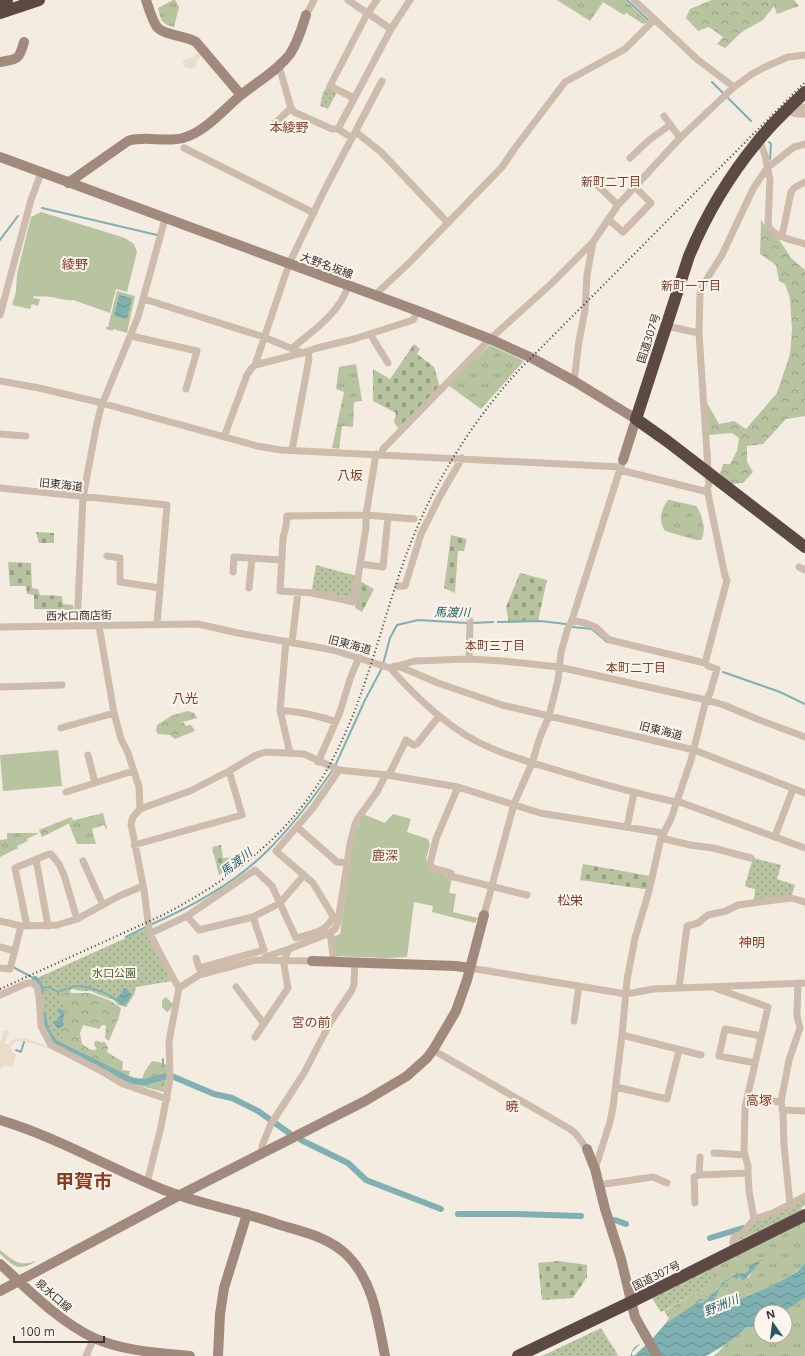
<svg xmlns="http://www.w3.org/2000/svg" width="805" height="1356" viewBox="0 0 805 1356" font-family="'Open Sans','Noto Sans JP',sans-serif">
	<style>
		.grass { fill: url(#grass-tufts) }
		.forest { fill: url(#forest-crowns) }
		.cemetery { fill: url(#cemetery-stones) }
		.park { fill: url(#park-dots) }
		.pitch { fill: #b8c4a0 }
		.plaza { fill: #ecdcc8 }
		.water { fill: url(#water-waves); fill-rule: evenodd }
		.lines { fill: none; stroke-linecap: round; stroke-linejoin: round }
		.stream { stroke: #7fb0b2; stroke-width: 2 }
		.canal { stroke: #7fb0b2; stroke-width: 6 }
		.street { stroke: #cdbbac; stroke-width: 7 }
		.secondary { stroke: #a18a7d; stroke-width: 10 }
		.highway { stroke: #5c4a42; stroke-width: 12 }
		.rail { stroke: #3b302b; stroke-width: 2; stroke-dasharray: 1 3; stroke-linecap: butt }
		.labels { text-anchor: middle; dominant-baseline: central; stroke-width: 4; stroke-linejoin: round; paint-order: stroke }
		.street-label { font-size: 11px; fill: #3b302b; stroke: #fbf5ee }
		.park-label { font-size: 11px; fill: #4a5a2e; stroke: #fbf5ee }
		.neighbourhood-label { font-size: 12px; fill: #8c3b22; stroke: #fbf5ee }
		.water-label { font-size: 12px; font-style: italic; fill: #1f5a5e; stroke: #fbf5ee }
		.quarter-label { font-size: 13px; fill: #8c3b22; stroke: #fbf5ee }
		.town-label { font-size: 19px; font-weight: bold; fill: #8c3b22; stroke: #fbf5ee }
	</style>
	<defs>
		<pattern id="grass-tufts" width="24" height="20" patternUnits="userSpaceOnUse"><rect width="24" height="20" fill="#b8c4a0"/><path d="M3 7l-1-3M5 7V3M7 7l1-3M15 17l-1-3M17 17v-4M19 17l1-3" fill="none" stroke="#97a083"/></pattern>
		<pattern id="forest-crowns" width="20" height="18" patternUnits="userSpaceOnUse"><rect width="20" height="18" fill="#b8c4a0"/><path d="M2 6a3 3 0 1 1 6 0M12 15a3 3 0 1 1 6 0" fill="none" stroke="#97a083"/></pattern>
		<pattern id="cemetery-stones" width="16" height="16" patternUnits="userSpaceOnUse"><rect width="16" height="16" fill="#b8c4a0"/><path d="M2 7V4a2 2 0 0 1 4 0v3zM10 15v-3a2 2 0 0 1 4 0v3z" fill="#97a083"/></pattern>
		<pattern id="park-dots" width="8" height="8" patternUnits="userSpaceOnUse"><rect width="8" height="8" fill="#b8c4a0"/><path d="M2 2h.1M6 6h.1" fill="none" stroke="#97a083" stroke-width="1.8" stroke-linecap="round"/></pattern>
		<pattern id="water-waves" width="16" height="10" patternUnits="userSpaceOnUse"><rect width="16" height="10" fill="#7fb0b2"/><path d="M0 5q4-4 8 0t8 0" fill="none" stroke="#699091"/></pattern>
	</defs>
	<rect width="100%" height="100%" fill="#f4ebe1"/>
	<!-- grass -->
	<path class="grass" d="M173 0H175L179 7 174 27C161 24 161 20 158 8Z
		M557 0H625L648 22 643 24 626 13 624 15 603 2 590 21Z
		M768 0H794L799 6 777 14 774 6Z
		M490 345 524 361 481 409 448 385Z
		M356 364 362 401 354 402 353 427 342 426 339 449 332 448 344 392 336 389 339 367Z
		M668 500H670L696 506C702 513 707 532 701 540H696L665 531C658 521 661 509 668 500Z
		M103 813 107 828 106 829 104 825 92 829 96 844H77L69 824 75 820Z
		M7 833H39L27 839 28 841 17 846 18 848 0 857V840L7 839Z
		M805 1220C805 1226 805 1259 805 1263 800 1274 743 1301 730 1302 723 1303 719 1298 713 1297L715 1295H717C721 1285 725 1282 734 1277L735 1279 740 1276 748 1278 761 1260 751 1269H750L754 1265 750 1266C748 1273 744 1275 736 1276L740 1272 722 1283 714 1293 702 1303 698 1304 703 1299 666 1323 669 1318 664 1311 706 1287 721 1263Z
		M0 1250C12 1259 19 1268 35 1261V1262C17 1272 14 1266 0 1254Z
		M805 1298V1356H714C724 1347 734 1335 746 1328 750 1326 756 1327 761 1325V1336H785V1312H783Z"/>
	<!-- forest -->
	<path class="forest" d="M712 0H768L774 6 763 20 743 31 725 48 717 44 723 37 709 27 698 31 686 18 690 9Z
		M761 220 769 231 778 238 791 258 805 270V416L786 419 763 444 747 446V462L753 472 743 483 731 484 720 474 723 464H730L737 451 739 438 732 433 709 435 706 401 719 424 734 421 746 429 777 393 790 354 792 330 790 298 785 284 779 281 776 265 760 254Z
		M188 711 194 713 197 718 183 722 186 726 191 725 195 731 175 739 170 735 158 734 156 731 157 725 173 715Z
		M71 817 74 821 42 837 39 830Z
		M39 983 68 987 71 993H90L111 1001 121 1008 119 1017 109 1041 105 1038 106 1026 105 1025H102L99 1029 83 1025 80 1033 82 1044 89 1049 94 1050 97 1049 94 1045 95 1041H99L102 1043 104 1041 108 1047 107 1052 123 1062 122 1070 130 1071 129 1076 142 1079 145 1071 152 1061 159 1062 168 1066 164 1092 133 1084 51 1042 43 1024Z
		M166 997 173 1004 170 1010 167 1012 162 1007V1000Z"/>
	<!-- cemetery -->
	<path class="cemetery" d="M414 344 420 349 417 354 434 367 440 388 398 428 394 422 396 413 373 401V369L390 379Z
		M36 532 54 533V543H39Z
		M451 535 467 539 464 551H458L455 593 444 588Z
		M8 562 31 563 32 588 38 589 40 595 62 596 63 604 73 605 74 610 34 609V595L27 594 26 586H10Z
		M520 573 547 580 538 621 509 623 506 607Z
		M360 581 374 589 362 612 355 608Z
		M221 845 223 858 237 857 238 862 219 875 212 847Z
		M583 864 650 876 648 888 644 889 580 880Z
		M559 1261 587 1265V1277L573 1298 542 1300 538 1263Z"/>
	<!-- park -->
	<path class="park" d="M327 86 337 92 328 109 320 106 323 93Z
		M316 565 357 576 353 598 312 590Z
		M753 858 781 865 777 879 795 885 792 895 754 902 755 889 746 887 745 885Z
		M148 928 172 981 136 987 134 995 126 1007 118 1005 114 1000 102 996 91 991H82L72 989 61 995V1000L66 1011 61 1044C33 1026 48 1001 35 979Z
		M805 1199V1205L801 1208 802 1210 736 1242 737 1240 748 1231 757 1221Z
		M721 1263 706 1287 661 1312 652 1298Z
		M601 1328 618 1355 615 1356H542Z"/>
	<!-- pitch -->
	<path class="pitch" d="M41 212 125 238 134 244 137 252 127 292 116 289 110 313 73 300C65 301 58 298 50 297 44 296 40 297 34 296L33 298 40 299 38 306 32 304 30 309 12 305 16 291 17 274 31 217Z
		M117 291 135 296 127 333 113 329V331L106 329V327H108Z
		M58 750 62 786 3 791 0 755Z
		M363 814 385 823 393 814 411 819 407 832 428 839 430 845 426 859 429 868 446 873 447 878H452L449 893 456 894 453 912 478 918 475 923 432 912 433 906 414 902 407 957 387 958 334 956 332 937 340 934 353 839Z"/>
	<!-- plaza -->
	<path class="plaza" d="M208 46 210 49 203 55 212 66 210 67 202 56 197 60 196 67 191 69 185 67 183 63 184 59 187 60 189 58H193L198 52 200 53Z
		M4 1030 9 1032 4 1044H9L11 1041 17 1038H23L49 1046 53 1050 31 1043 17 1041 13 1043 11 1047 12 1052 16 1055 12 1067 4 1065 0 1070V1044Z"/>
	<!-- water -->
	<path class="water" d="M119 295 132 298 127 319 114 316Z
		M123 988H126L132 995 125 1005H121L116 1000 123 990Z
		M59 1008 65 1011 63 1021 64 1025 58 1029 53 1022 59 1019 60 1014 57 1011Z
		M762 1259 754 1270 743 1281 740 1276 736 1280 734 1277C725 1282 720 1286 717 1295H715L713 1297C718 1298 722 1302 728 1302 741 1302 787 1279 799 1270 801 1268 803 1265 805 1263V1298L783 1312H761V1325L757 1327H747L725 1345 706 1356H631C631 1350 635 1346 640 1344L632 1352V1355L634 1356 654 1337 666 1323 695 1304 699 1299H704L698 1303H702L718 1289 722 1283 740 1272 737 1276 742 1273 744 1274 749 1270 748 1269 750 1266ZM710 1301V1303L723 1312H708L702 1310 709 1307 705 1303Z"/>
	<g class="lines">
		<!-- stream -->
		<path class="stream" d="M627 0 648 20
			M712 82 751 121
			M769 142 771 144 770 159
			M42 208 157 235
			M0 240 18 216
			M498 622 540 621 566 624
			M472 623 493 622
			M573 627 592 629 607 642
			M723 672 780 692 805 704
			M335 766 365 700 382 668 390 638 397 625 418 620 467 623
			M150 925C191 907 232 885 264 854 290 829 312 800 332 771
			M126 937 146 927
			M13 967 35 979
			M40 988 49 987 58 992C64 990 71 987 77 986 86 986 110 993 116 1000
			M16 1050 21 1052 24 1042
			M163 1066V1059
			M162 1077V1076"/>
		<!-- canal -->
		<path class="canal" d="M35 979 39 984 41 991
			M43 1014C44 1024 48 1036 55 1043L132 1081 145 1082 167 1076 174 1077 214 1094 232 1098 258 1111 289 1133
			M301 1140 348 1163 366 1180 371 1182 441 1209
			M458 1214H518L581 1216
			M615 1220 626 1224
			M710 1238 743 1228"/>
		<!-- street -->
		<path class="street" d="M348 0 391 29
			M634 0 698 60 734 87
			M306 15 314 0
			M279 66 291 108 294 112 332 129H338L391 29 410 0
			M354 98 330 86 367 14 377 0
			M790 110 797 107H805
			M786 111 798 114H805
			M664 116 680 138
			M273 125 291 108
			M338 129 352 138
			M356 132 381 152 448 223
			M759 140 765 155 770 180 768 224C771 237 794 240 805 244
			M184 148 314 213
			M630 158 649 140 670 125
			M596 184 618 205
			M608 219 623 232 651 203 635 187
			M782 236 791 192 794 188 805 182
			M375 295 410 262 502 167 515 148 565 82 625 49 654 20
			M144 299 264 337 302 353 317 348 354 339 413 320 418 311
			M0 315 31 200 41 173
			M666 326 699 333
			M370 334 388 363
			M131 336 197 351 186 389
			M292 348C312 332 342 311 348 285
			M255 365 302 353
			M0 381 39 388 98 402 257 446 281 450 621 467
			M574 381 579 341 585 310 587 275 593 242
			M0 434 26 436
			M224 437 247 375 251 369 255 365 289 264 325 189 382 81
			M292 450 309 359 308 351
			M376 454 366 515V528L354 602 312 593 280 591 283 538 286 526 287 516 366 515 414 519
			M381 454 383 449 490 339 551 284 593 242 618 205 680 138 734 87 752 74 765 67 788 57 805 55
			M620 470 708 492
			M0 488 167 505 157 624
			M107 556 120 558V582L160 588
			M361 564 383 567 388 517
			M799 567 805 570
			M233 572 234 557 281 560
			M398 586H405L421 534 439 498 462 458
			M249 588 252 558
			M572 620C579 622 588 623 595 627 600 630 604 636 610 640L705 663
			M77 626 83 497 96 428 101 407 138 317 165 219
			M99 626 114 713 121 739 128 753 139 787 140 809
			M0 627 198 624 238 633 333 650 390 668 395 666 403 668 438 683 502 705 694 750 805 793
			M286 641 280 710 290 753
			M292 642 298 592
			M469 659 470 621
			M397 666 415 661 469 659 503 661 559 667 706 700 724 705 757 719 805 737
			M390 668C414 695 445 725 478 742 501 754 528 762 553 769 594 782 634 793 676 802
			M0 687 62 685
			M280 710C299 712 318 715 336 722
			M61 728 114 713
			M88 755 95 783
			M318 762 340 712 350 679 359 657
			M458 787 436 839 430 864 433 868 451 873 450 876 527 895
			M66 792 133 771
			M677 801 805 848
			M297 827 337 862 347 863
			M627 827 634 793
			M775 836 793 789
			M661 838 690 845 713 848 751 858
			M134 845 242 815 229 771
			M36 859 48 926
			M83 861 103 905
			M484 915 514 804 532 763 540 737 549 716 558 680 561 652 568 628 572 620 622 463
			M187 916 199 930 253 917 280 903 304 875
			M0 921 21 926 57 925 77 919 119 896 143 886
			M27 926 15 868 49 854H51L59 864 64 875 77 919
			M151 933 187 916 255 870 272 886 296 938C310 934 328 932 333 916L313 883 276 851 313 808 339 770
			M330 933 334 962
			M0 947 15 951
			M265 957 289 949
			M196 958 199 968 264 950 253 917
			M0 968 10 969 21 926
			M470 968 626 994 654 989 805 983
			M236 987 264 1024
			M179 988 199 975 256 960 312 961
			M679 988 687 926 698 923 708 915 726 911 738 905 791 898 805 902
			M0 995 27 983H33L37 987 39 996 41 1026 51 1045 103 1072 123 1084 167 1099
			M574 1021 579 986
			M622 1035 701 1055
			M255 1037 288 988 284 965V960L289 949 330 933 335 929 338 922 350 844 355 824 358 818 377 792 384 778 391 771 406 740 414 745 417 744 439 716
			M433 1050 570 1129 576 1134 587 1149
			M755 1063 719 1056 725 1029 761 1036
			M616 1087 667 1099 679 1050
			M747 1098 781 1102
			M782 1110 805 1111
			M714 1153 745 1155
			M262 1154V1146L271 1124 304 1073 330 1023 352 990 354 984 355 962
			M700 1157 699 1175 748 1173V1166L744 1151 745 1107 768 1007 715 988
			M595 1169 610 1122 613 1107 622 1035 627 980 635 938 649 891 661 838 671 819 691 760 706 700 710 693 717 669 708 666 705 663 727 580 725 576 707 489 709 484 699 333 700 294 703 285 722 255 753 189 767 168 794 147 805 144
			M748 1173 749 1191 754 1219 773 1213 805 1196
			M147 1183 161 1127 170 1079 169 1041 179 988 173 978 154 942 149 929 144 890 131 824 133 817 140 809 190 791 229 771 256 755 266 752 304 754 339 770 387 775 458 787 540 813 663 833
			M598 1185 653 1177 667 1183
			M695 1203 694 1177 699 1175
			M790 1204 784 1146 783 1112 781 1102 789 1060 800 1028 797 1016 798 983
			M734 1251 733 1243 734 1237 743 1233 754 1219
			M86 1356 94 1338"/>
		<!-- secondary -->
		<path class="secondary" d="M146 0C149 9 152 20 157 27 165 36 185 35 196 42L241 95
			M0 62C18 59 19 60 24 42
			M0 157 418 311 490 339 532 358 574 381 636 419 623 460
			M68 183 128 141C146 135 164 143 183 138 205 132 223 110 241 95 257 82 277 71 290 54 298 42 302 28 306 15
			M312 961 456 966 470 968
			M0 1120C57 1137 109 1168 164 1190 182 1197 200 1202 219 1207 239 1212 260 1218 280 1225 304 1232 329 1237 348 1256 374 1283 378 1321 385 1356
			M587 1149 595 1169 605 1209 621 1259 635 1317 657 1356
			M0 1264C29 1290 58 1321 94 1338 123 1351 159 1353 190 1356
			M0 1291 178 1196 365 1101 407 1076 427 1058 433 1050 456 1011 467 980 484 915
			M218 1356 220 1314 224 1288 247 1214"/>
		<!-- highway -->
		<path class="highway" d="M0 3 7 0
			M0 13 39 0
			M805 92C789 108 772 123 758 141 730 175 706 215 689 256L636 419 667 441 805 547
			M518 1356 631 1302 805 1215"/>
		<!-- rail -->
		<path class="rail" d="M0 989 163 915C216 887 262 856 300 809 360 735 375 638 408 550 433 484 471 423 518 371L805 82"/>
	</g>
	<g class="labels">
		<!-- street labels -->
		<g class="street-label">
			<text transform="translate(327 265) rotate(20)">大野名坂線</text>
			<text transform="translate(648 338) rotate(-72)">国道307号</text>
			<text transform="translate(61 484) rotate(6)">旧東海道</text>
			<text transform="translate(79 615) rotate(-1)">西水口商店街</text>
			<text transform="translate(350 644) rotate(15)">旧東海道</text>
			<text transform="translate(661 730) rotate(14)">旧東海道</text>
			<text transform="translate(656 1275) rotate(-26)">国道307号</text>
			<text transform="translate(54 1295) rotate(41)">泉水口線</text>
		</g>
		<!-- park labels -->
		<g class="park-label">
			<text x="114" y="972">水口公園</text>
		</g>
		<!-- neighbourhood labels -->
		<g class="neighbourhood-label">
			<text x="611" y="181">新町二丁目</text>
			<text x="691" y="285">新町一丁目</text>
			<text x="495" y="645">本町三丁目</text>
			<text x="636" y="667">本町二丁目</text>
		</g>
		<!-- water labels -->
		<g class="water-label">
			<text transform="translate(452 612) rotate(1)">馬渡川</text>
			<text transform="translate(236 862) rotate(-38)">馬渡川</text>
			<text transform="translate(721 1305) rotate(-22)">野洲川</text>
		</g>
		<!-- quarter labels -->
		<g class="quarter-label">
			<text x="289" y="127">本綾野</text>
			<text x="75" y="264">綾野</text>
			<text x="350" y="475">八坂</text>
			<text x="185" y="698">八光</text>
			<text x="385" y="855">鹿深</text>
			<text x="570" y="900">松栄</text>
			<text x="752" y="942">神明</text>
			<text x="311" y="1022">宮の前</text>
			<text x="759" y="1100">高塚</text>
			<text x="512" y="1106">暁</text>
		</g>
		<!-- town labels -->
		<g class="town-label">
			<text x="84" y="1181">甲賀市</text>
		</g>
	</g>
	<!-- north arrow -->
	<g transform="translate(773 1324) rotate(346)"><circle r="19" fill="#fbf5ee" stroke="#aea6a0"/>
	<path d="M0-3L7 15L0 10L-7 15Z" fill="#1f5a5e"/>
	<text y="-6" font-size="11" font-weight="bold" text-anchor="middle" fill="#3b302b">N</text>
	</g>
	<!-- scale -->
	<path d="M14 1336v6h90v-6" fill="none" stroke="#3b302b" stroke-width="2"/>
	<text x="20" y="1336" font-size="12" fill="#3b302b" stroke="#fbf5ee" stroke-width="3" paint-order="stroke">100 m</text>
</svg>
